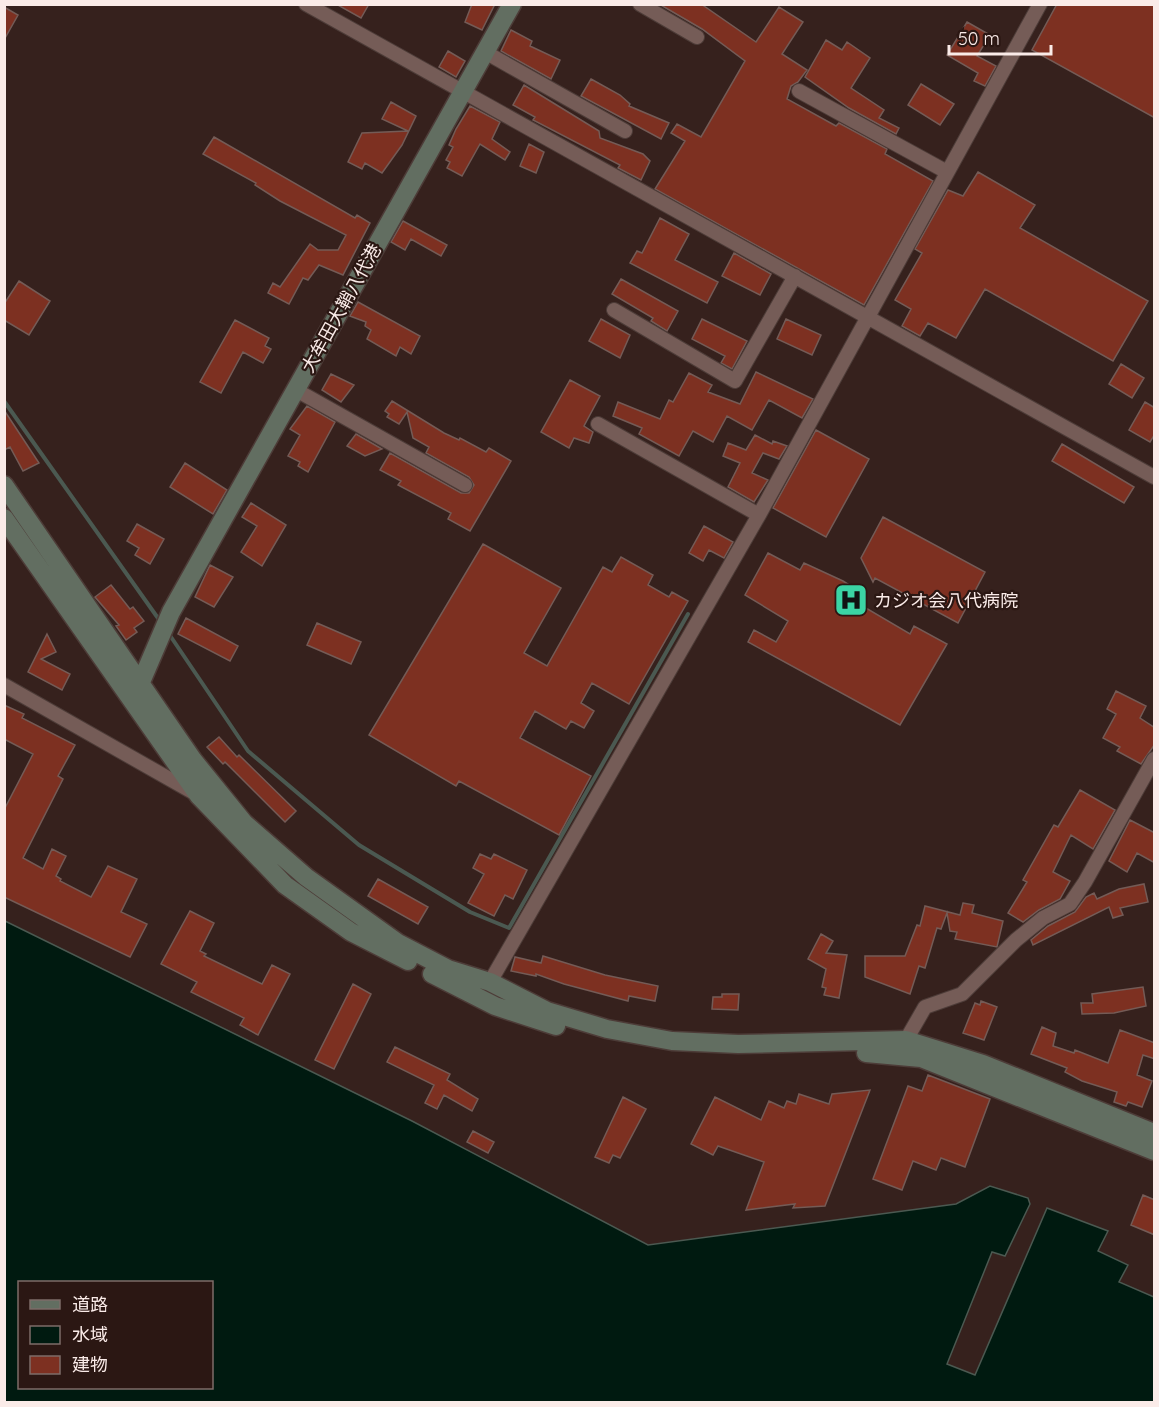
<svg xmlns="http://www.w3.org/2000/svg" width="1159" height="1407" viewBox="0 0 1159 1407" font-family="Quicksand,'Noto Sans JP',sans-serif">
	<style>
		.water { fill: #001a10; stroke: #4b5951; stroke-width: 1.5; fill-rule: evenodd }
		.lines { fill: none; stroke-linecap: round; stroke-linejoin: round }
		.stream { stroke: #4b5951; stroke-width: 4 }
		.building { fill: #7d3021; stroke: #745b56; stroke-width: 1.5 }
		.street-casing { stroke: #4d3c38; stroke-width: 16 }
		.secondary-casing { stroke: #4d3c38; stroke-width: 21 }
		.street { stroke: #755c57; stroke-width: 14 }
		.secondary { stroke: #626e61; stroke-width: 18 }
		.labels { text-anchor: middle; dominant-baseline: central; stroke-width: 4.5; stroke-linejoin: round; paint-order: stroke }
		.street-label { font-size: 18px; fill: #faebe8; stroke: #2b1713 }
		.poi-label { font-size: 18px; fill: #faebe8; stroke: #2b1713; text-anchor: start }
	</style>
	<rect width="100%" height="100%" fill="#36211d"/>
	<!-- water -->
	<path class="water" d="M5 921 412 1121 648 1245 956 1204 990 1186 1028 1198 1030 1204 1005 1256 992 1252 947 1364 975 1375 1047 1208 1108 1231 1098 1251 1128 1265 1119 1282 1154 1297V1402H5ZM20 1282H212V1388H20Z"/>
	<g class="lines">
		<!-- stream -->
		<path class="stream" d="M4 401 160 621
			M169 634 248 751 359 845 470 912 509 928 688 614"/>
	</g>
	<!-- building -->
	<path class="building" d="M336 4H369L361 18Z
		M472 4H495L482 30 465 22Z
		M659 4H701L756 42 779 7 803 22 782 54 807 70 798 82 791 86 787 99 836 126 839 123 887 149 885 154 933 181 864 305 655 189 685 141 671 133 677 124 701 137 745 61 702 29Z
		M1057 4H1155V118L1032 50Z
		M4 7 18 15 4 40Z
		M967 22 990 35 977 56 996 66 985 86 974 81 978 73 947 55Z
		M511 30 532 41 530 46 560 60 551 79 501 51Z
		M826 40 842 50 847 42 870 58 851 88 884 110 879 118 899 128 896 134 849 108 805 77Z
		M448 51 465 61 456 77 439 67Z
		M591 79 620 95 630 104 629 106 669 123 661 139 581 96Z
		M921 84 954 104 940 125 908 105Z
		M524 85 599 131 600 138 643 154 650 161 641 180 618 168 620 165 533 120 535 117 513 105Z
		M391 102 416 116 402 145 382 173 365 163 362 169 348 162 362 133 408 131 382 119Z
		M470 106 500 122 492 139 510 152 505 160 480 144 462 176 447 168 450 162 446 160 453 147 449 145 456 129Z
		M214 137 355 218 357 215 370 223 343 275 319 265 308 280 303 278 289 304 268 293 273 283 280 287 310 244 318 250H338L346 235 280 201 255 185 256 183 203 154Z
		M529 144 544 152 536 173 520 166Z
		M978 172 1035 205 1020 228 1148 301 1113 361 985 289 956 338 928 323 920 336 902 326 911 309 895 300 922 253 915 249 948 190 963 196Z
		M660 218 689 234 675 260 718 282 707 303 630 263 637 251 642 253Z
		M403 221 447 245 441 256 411 239 405 250 391 242Z
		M734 253 771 274 760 295 722 276Z
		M621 279 678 311 667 331 651 321 653 318 612 294Z
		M19 281 50 301 29 335 4 320V304Z
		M358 302 420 336 411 354 400 347 396 356 367 339 371 330 365 326 366 322 350 316Z
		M601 319 630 335 620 358 589 341Z
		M702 319 747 341 732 369 721 363 725 356 692 339Z
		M786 319 821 335 812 355 777 339Z
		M235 320 269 338 265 346 271 349 263 363 243 352 221 393 200 382Z
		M1121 364 1144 378 1132 398 1109 384Z
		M756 372 813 399 802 418 769 400 752 430 727 416 713 442 693 431 679 456 639 434 642 428 613 416 618 402 660 419 669 400 673 402 689 373 712 385 708 392 740 404Z
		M331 374 354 385 341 402 322 390Z
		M570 380 600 396 584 426 593 432 589 443 574 438 569 448 541 432Z
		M392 401 444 433 459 440 460 438 486 452 489 448 511 461 470 531 448 519 451 513 398 485 401 481 380 470 390 453 461 493H469L474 485 469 477 426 453 429 447 413 438 407 412 399 424 387 417 389 414 385 411Z
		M1145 402 1155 408V434L1150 442 1129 430Z
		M307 406 335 422 308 472 298 466 300 462 288 456 300 435 290 429Z
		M4 410 39 463 23 471 10 447 4 450Z
		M816 430 869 459 826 537 773 508Z
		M356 434 382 449 365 456 347 446Z
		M755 435 772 444 773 441 787 446 779 459 763 453 752 473 768 480 754 502 728 487 740 463 723 456 728 443 746 450Z
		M1062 444 1134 487 1124 503 1052 461Z
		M185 463 227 490 213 514 170 487Z
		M251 503 286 525 262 566 241 552 257 526 242 517Z
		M883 517 985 572 958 623 875 578 873 582 861 558Z
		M137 524 164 539 150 564 135 555 139 548 127 541Z
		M704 526 733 542 724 558 709 550 703 561 689 553Z
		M483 544 561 588 524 653 547 666 603 567 612 572 621 557 653 575 648 585 669 597 672 592 688 601 629 704 592 683 581 703 594 711 584 728 571 721 566 729 535 711 520 738 591 776 559 835 459 781 456 786 369 735Z
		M768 553 800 570 804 563 843 581 865 595 859 604 910 634 914 626 947 644 900 725 748 642 754 630 776 642 788 621 745 595Z
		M210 565 233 577 214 607 195 597Z
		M111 585 130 609 133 607 144 621 134 628 137 632 126 640 116 626 119 625 95 597Z
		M186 618 238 646 230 661 178 634Z
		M317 623 361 642 351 664 307 645Z
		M47 634 56 652 41 659 70 674 62 690 28 672Z
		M1116 691 1146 706 1140 718 1155 728V744L1141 764 1117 751 1120 747 1103 738 1116 714 1107 709Z
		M4 705 24 714 22 718 75 745 58 776 63 779 23 858 43 869 52 849 66 856 56 876 61 879 60 881 91 897 108 866 137 879 121 912 147 924 130 957 4 897V810L33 754 4 739Z
		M219 737 237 757 239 755 296 811 285 822 225 762 223 764 207 747Z
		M1080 790 1115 810 1093 849 1071 835 1053 872 1070 881 1060 899 1039 910 1023 922 1008 913 1027 882 1023 880 1054 825 1058 827Z
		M1130 820 1155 833V863L1137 853 1127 872 1109 861Z
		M480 854 491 859 494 854 527 870 513 899 505 895 494 916 468 903 484 874 473 868Z
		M378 879 428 907 418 924 368 896Z
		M1144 884 1148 902 1120 908 1123 915 1113 918 1109 907 1033 945 1031 940 1048 926 1075 912 1086 897 1094 893 1097 899 1119 889Z
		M963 903 974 905 972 913 1003 921 997 947 955 939 957 932 950 931 947 913 941 929 937 928 925 968 919 966 910 994 865 977V956H905L917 925 920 926 925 906 960 915Z
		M190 911 214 923 200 951 206 954 204 956 262 984 272 965 290 974 258 1035 240 1025 244 1018 191 992 197 982 161 964Z
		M821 934 833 941 826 953 847 955 839 998 824 995 826 988 822 987 826 969 808 959Z
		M543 956 605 975 658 986 655 1001 629 996 628 1001 564 984 536 974V976L511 971 515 957 541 963Z
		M353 984 371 994 334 1069 315 1060Z
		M1143 987 1146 1006 1114 1013 1082 1014 1081 1003H1093L1092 994Z
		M722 994H739L738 1010 712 1009 713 997H722Z
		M981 1001 997 1007 984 1040 963 1033 975 1003 980 1005Z
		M1042 1027 1056 1033 1053 1046 1074 1053 1075 1050 1108 1063 1120 1030 1155 1043V1059L1143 1055 1137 1075 1152 1081 1142 1107 1128 1102 1126 1106 1114 1102 1117 1092 1082 1081 1065 1072 1067 1068 1031 1054Z
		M395 1047 450 1074 447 1080 478 1099 472 1111 444 1095 437 1109 425 1103 434 1085 387 1062Z
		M928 1075 990 1099 965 1167 941 1158 936 1170 913 1161 902 1190 873 1179 908 1086 922 1091Z
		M870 1090 825 1206 793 1208 795 1204 746 1210 764 1162 718 1146 713 1155 691 1144 715 1097 761 1120 769 1101 784 1108 787 1101 796 1104 799 1094 829 1104 832 1094Z
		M623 1097 646 1109 620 1158 613 1155 609 1163 595 1157Z
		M473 1131 494 1142 488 1153 467 1142Z
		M1143 1195 1155 1200V1235L1131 1225Z"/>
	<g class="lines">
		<defs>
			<path id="street" d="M306 4 1154 477
				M640 4 697 37
				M485 52 625 131
				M799 91 947 172
				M614 310 735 381 795 276
				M296 390 465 485
				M598 424 759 515
				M4 685 196 794
				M490 982 759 515 1040 4
				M906 1040 925 1007 962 994 1016 940 1043 918 1070 904 1085 882 1154 759"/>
			<path id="secondary" d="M4 485 193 760 244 823 306 877 398 943 448 969 490 982 547 1011 607 1029 672 1041 738 1044 906 1040 983 1064 1154 1133
				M4 518 199 796 285 885 351 932 408 961
				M141 682 171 612 512 4
				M432 974 495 1006 556 1026
				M866 1053 921 1058 1154 1151"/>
		</defs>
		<!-- street casing -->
		<use href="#street" class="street-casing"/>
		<!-- secondary casing -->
		<use href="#secondary" class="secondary-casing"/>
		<!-- street -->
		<use href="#street" class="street"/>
		<!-- secondary -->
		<use href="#secondary" class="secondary"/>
	</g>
	<!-- icons -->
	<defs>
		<symbol id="hospital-square" viewBox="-11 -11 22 22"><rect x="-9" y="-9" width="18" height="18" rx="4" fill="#3bd4a4" stroke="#2b1713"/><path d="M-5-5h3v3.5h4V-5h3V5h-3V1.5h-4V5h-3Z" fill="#111"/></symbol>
	</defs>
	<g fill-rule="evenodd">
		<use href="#hospital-square" x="832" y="581" width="38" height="38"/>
	</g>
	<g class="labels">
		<!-- street labels -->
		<g class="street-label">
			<text transform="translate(341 308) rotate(-61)">大牟田大鞘八代港</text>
		</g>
		<!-- poi labels -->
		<g class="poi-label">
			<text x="874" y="600">カジオ会八代病院</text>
		</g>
	</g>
	<!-- border -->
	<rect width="1159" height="1407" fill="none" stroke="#faebe8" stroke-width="12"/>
	<!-- legend -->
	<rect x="18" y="1281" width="195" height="108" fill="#2b1713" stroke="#7e6c68" stroke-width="1.5"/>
	<rect x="30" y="1300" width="30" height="9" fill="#626e61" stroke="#7e6c68" stroke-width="1.5"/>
	<text x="72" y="1311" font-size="18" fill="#faebe8">道路</text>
	<rect x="30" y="1326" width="30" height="18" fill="#001a10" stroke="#7e6c68" stroke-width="1.5"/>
	<text x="72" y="1341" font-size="18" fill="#faebe8">水域</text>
	<rect x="30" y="1356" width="30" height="18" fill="#7d3021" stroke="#7e6c68" stroke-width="1.5"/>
	<text x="72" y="1371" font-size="18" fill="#faebe8">建物</text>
	<!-- scale -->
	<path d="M949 45v9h102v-9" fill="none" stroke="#faebe8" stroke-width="3"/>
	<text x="958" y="45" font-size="18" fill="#faebe8" stroke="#2b1713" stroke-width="4.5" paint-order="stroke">50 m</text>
</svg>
